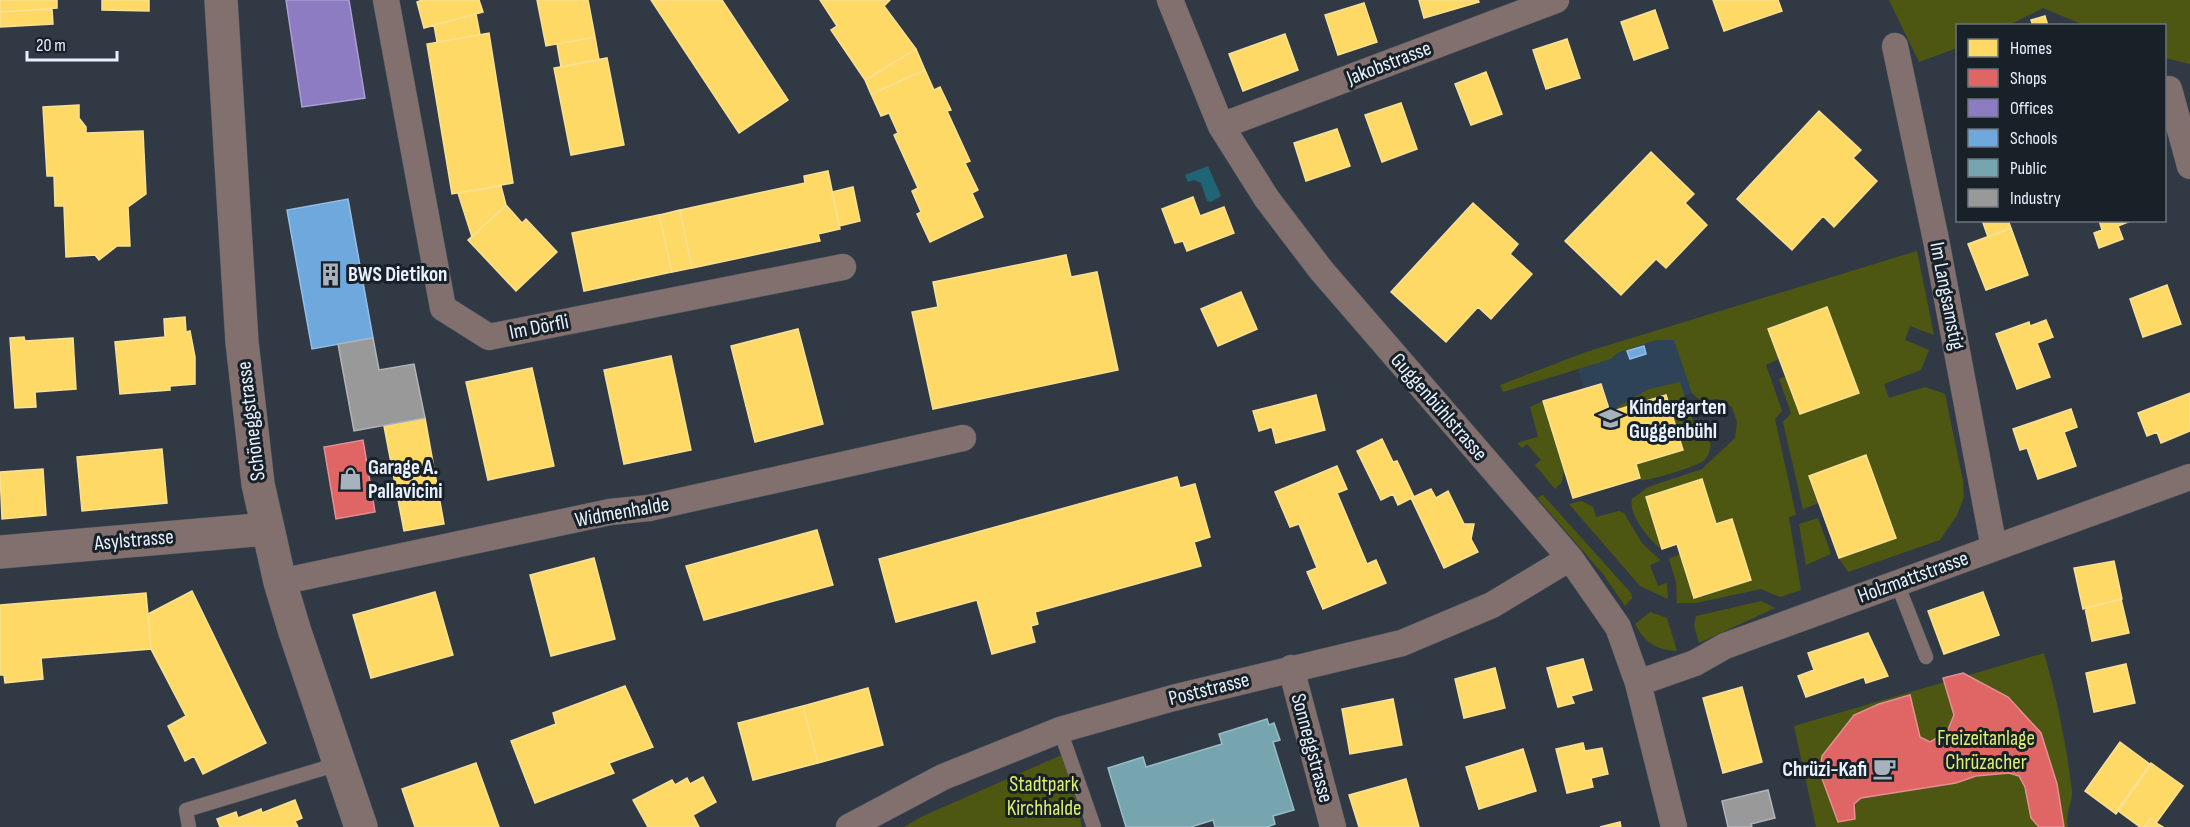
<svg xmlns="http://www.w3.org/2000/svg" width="2190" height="827" viewBox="0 0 2190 827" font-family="'Sofia Sans Condensed',sans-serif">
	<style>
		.built { fill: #2e4258 }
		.green { fill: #4e5712 }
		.water { fill: #206575 }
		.homes { fill: #ffd966; stroke: #f8e094; stroke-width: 1.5 }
		.shops { fill: #e06666; stroke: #e29094; stroke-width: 1.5 }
		.offices { fill: #8e7cc3; stroke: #a99fd5; stroke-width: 1.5 }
		.schools { fill: #6fa8dc; stroke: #93bee6; stroke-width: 1.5 }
		.public { fill: #76a5af; stroke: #98bcc7; stroke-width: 1.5 }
		.industry { fill: #999; stroke: #b1b4b7; stroke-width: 1.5 }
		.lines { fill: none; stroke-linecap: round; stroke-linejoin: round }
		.service-casing { stroke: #505760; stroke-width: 15 }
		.minor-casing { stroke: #505760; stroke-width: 27 }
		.tertiary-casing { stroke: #505760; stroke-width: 34 }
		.service { stroke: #81706e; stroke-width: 14 }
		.minor { stroke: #81706e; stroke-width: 26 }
		.tertiary { stroke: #81706e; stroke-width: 33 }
		.labels { text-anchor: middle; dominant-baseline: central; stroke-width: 6; stroke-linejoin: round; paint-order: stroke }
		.street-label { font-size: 21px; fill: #e8f2fe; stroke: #182028 }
		.poi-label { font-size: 21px; font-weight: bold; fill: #e8f2fe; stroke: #182028; text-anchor: start }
		.park-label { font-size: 21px; fill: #dff06e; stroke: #182028 }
	</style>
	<rect width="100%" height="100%" fill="#313a44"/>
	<!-- built -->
	<path class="built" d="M1726 316 1743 376 1668 401 1679 437 1608 459 1616 486 1585 494 1577 466 1564 470 1543 401 1584 389 1576 362Z"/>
	<!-- green -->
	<path class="green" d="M1889 0H2190V64L2165 58 2164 26 2084 25 2043 8 2009 25 1958 26 1957 48 1919 62Z
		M1917 251 1934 335 1910 326 1905 340 1929 350 1921 370 1884 384 1889 398 1925 387 1945 394 1963 481 1964 497 1957 515 1940 540 1848 572 1839 558 1819 503 1803 509 1783 422 1791 413 1779 379 1786 376 1800 414 1859 392 1827 307 1769 329 1779 359 1766 365 1782 411 1775 419 1796 515 1789 517 1801 590 1780 597 1761 589 1696 603H1677L1676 582 1669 559 1680 554 1694 598 1751 579 1732 519 1662 549C1650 542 1628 514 1632 499L1648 487 1702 469 1735 438 1737 422 1732 407 1718 399 1700 400 1692 393 1674 340H1656L1617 353 1611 359 1503 392 1500 385 1586 352Z
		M1680 382 1693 421 1711 444C1710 451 1708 458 1702 462 1695 466 1648 482 1641 480L1636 464 1683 449 1668 401 1618 410 1617 407 1649 389Z
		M1543 401 1564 470 1562 482 1555 489 1535 465 1541 460 1527 444 1522 448 1517 443 1538 437 1530 407Z
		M1543 495 1631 593 1632 598 1625 606 1603 574 1537 498Z
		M1581 501 1593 507 1596 517 1619 511 1624 513 1642 543 1659 559 1660 561 1650 565 1658 586 1667 583 1668 599 1640 586 1569 504Z
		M1818 518 1831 554 1806 565 1799 524Z
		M1761 601 1775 608 1699 643 1694 625 1696 616Z
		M1650 612 1667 618 1677 651C1657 650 1645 643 1635 624Z
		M2044 653C2057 698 2066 743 2072 791 2073 803 2065 811 2068 827H1816L1794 726Z
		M1066 753 1082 827H904L923 816Z"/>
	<!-- water -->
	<path class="water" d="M1208 166 1221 196 1211 202 1207 201 1201 183 1194 180 1188 182 1185 175Z"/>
	<!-- homes -->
	<path class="homes" d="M0 0H57V8L0 12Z
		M102 0H149V11L102 10Z
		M422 0H479L483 12 424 28 417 2Z
		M537 0H588L595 37 546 46Z
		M651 0H722L788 100 739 133Z
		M820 0H890L884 6 916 49 865 80 831 30 837 26Z
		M1419 0H1478L1479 2 1424 18Z
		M1713 0H1778L1782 11 1724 31Z
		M1364 3 1377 42 1338 55 1325 15Z
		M52 9 53 24 0 27V12Z
		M1655 10 1668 48 1634 60 1621 22Z
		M476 14 480 35 437 42 434 25Z
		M2045 16 2048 26H2033L2031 20Z
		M489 33 513 183 452 194 427 44Z
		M1285 34 1298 70 1243 91 1229 54Z
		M595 37 599 60 561 67 557 44Z
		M1567 39 1580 78 1546 89 1533 50Z
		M916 49 925 70 871 94 865 80Z
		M607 58 624 145 571 155 554 68Z
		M925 70 934 90 940 87 951 110 947 111 970 161 965 163 978 190 972 193 983 217 930 242 917 214 921 212 912 191 918 188 894 135 898 133 889 113 881 116 871 94Z
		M1486 72 1502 114 1471 125 1455 84Z
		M1401 103 1417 149 1382 162 1365 115Z
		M79 105V118L86 127V133L143 131 146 194 128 207 130 246H117L99 260 95 255 66 257 64 206H55L54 176H47L43 107Z
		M1819 111 1861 150 1853 158 1877 181 1834 227 1823 216 1792 250 1737 199Z
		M1337 129 1350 166 1306 181 1294 143Z
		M1651 152 1694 194 1685 203 1707 225 1666 268 1656 259 1621 295 1565 241Z
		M828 171 840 229 818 234 820 241 692 268 680 210 805 183 804 176Z
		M501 186 506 205 472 237 458 193Z
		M853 187 860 221 839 226 832 192Z
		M1193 197 1200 216 1224 207 1234 233 1187 251 1183 241 1175 243 1162 209Z
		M1473 203 1518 244 1510 254 1532 274 1491 319 1478 307 1446 342 1391 292Z
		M506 205 522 223 526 219 557 252 516 291 468 240Z
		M680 210 692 268 672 272 659 215Z
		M659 215 672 272 584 291 572 233Z
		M1982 220H2008L2011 228 1988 237Z
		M2099 220H2133L2118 226 2123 239 2099 248 2094 233 2102 230Z
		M2011 228 2028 275 1986 290 1968 244Z
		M1066 255 1071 277 1097 272 1118 370 933 409 912 312 938 307 933 282Z
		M2167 285 2181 324 2143 337 2130 299Z
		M1241 292 1257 329 1218 346 1201 309Z
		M1827 307 1859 393 1800 414 1768 329Z
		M185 317 186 332 190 331 195 357V384L170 386V390L120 394 115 342 165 337 164 319Z
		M2046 320 2053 337 2037 343 2050 377 2017 389 1996 334 2029 322 2030 326Z
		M798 329 823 424 755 442 731 346Z
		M24 337 25 341 73 338 76 389 35 392 36 407 15 408 10 338Z
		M671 356 691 450 624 464 604 370Z
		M532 368 554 466 488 480 466 382Z
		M1601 384 1610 412 1666 395 1683 450 1636 464 1640 478 1573 498 1543 401Z
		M2190 393V431L2161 443 2157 432 2147 436 2138 413Z
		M1316 395 1325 430 1276 443 1272 427 1259 431 1253 411Z
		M2071 409 2077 427 2064 432 2076 466 2038 479 2027 448 2020 450 2013 429Z
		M425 418 444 524 404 531 384 426Z
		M1382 439 1393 462 1397 461 1414 497 1398 505 1393 494 1381 500 1357 451Z
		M162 449 167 503 82 511 77 457Z
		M1866 455 1896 538 1839 558 1809 476Z
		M1337 466 1347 489 1337 493 1367 564 1376 560 1386 583 1323 609 1307 572 1317 568 1299 524 1290 527 1275 492Z
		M43 469 46 515 2 519 0 472Z
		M1177 477 1180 488 1195 484 1210 537 1194 542 1201 566 1035 612 1038 624 1031 626 1035 642 992 654 977 600 896 622 879 559Z
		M1702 479 1716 524 1732 519 1751 580 1694 598 1677 544 1662 549 1646 497Z
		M1431 489 1436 498 1448 491 1464 524H1474L1471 539 1478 552 1444 568 1411 498Z
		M817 530 833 585 704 620 686 566Z
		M594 558 615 639 551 656 530 575Z
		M2114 561 2122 599 2083 609 2074 568Z
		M192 591 266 743 203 774 194 756 185 761 168 726 186 716 151 649 148 614Z
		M435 592 453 655 371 678 353 615Z
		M1983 592 1999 635 1944 654 1928 611Z
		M146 593 151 649 41 658 43 679 5 683 4 675H0V605Z
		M2121 599 2129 633 2092 641 2085 608Z
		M1868 633 1888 676 1866 683 1864 677 1806 697 1798 676 1814 670 1808 653Z
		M1583 659 1592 690 1571 696 1574 703 1558 707 1547 668Z
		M2126 664 2135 703 2094 712 2086 673Z
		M1495 668 1505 708 1464 718 1455 679Z
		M625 686 653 747 609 763 614 773 535 803 511 741 556 724 553 713Z
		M1742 687 1762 762 1723 773 1703 698Z
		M868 688 883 745 818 763 803 706Z
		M1393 699 1402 745 1350 754 1342 709Z
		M803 706 818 763 753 780 738 723Z
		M2120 742 2151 765 2116 814 2085 791Z
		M1583 743 1585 751 1602 748 1608 774 1591 778 1593 787 1567 793 1556 749Z
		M1523 749 1536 791 1479 809 1466 767Z
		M476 763 499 827H415L402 789Z
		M2151 763 2183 786 2156 823 2151 818 2144 827H2140L2117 810Z
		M703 777 716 802 693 815 699 827H648L633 800 672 780 675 785 687 778 690 784Z
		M1406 779 1419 827H1359L1349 795Z
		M295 800 302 818 295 821 298 827H220L217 819 236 812 238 818 261 809 262 813Z
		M2151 818 2156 823 2163 827H2144Z
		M1620 822 1621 827H1600Z"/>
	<!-- shops -->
	<path class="shops" d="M363 440 375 512 336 519 324 447Z
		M1963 673 2008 697 2041 733 2057 784 2064 827H2039L2031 818 2025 787 2019 776 2009 773 1976 776 1956 783 1861 798 1854 804 1855 819 1838 822 1820 773 1822 756 1854 715 1879 704 1910 695 1920 737 1930 742 1947 732 1954 715 1943 678Z"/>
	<!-- offices -->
	<path class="offices" d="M286 0H349L365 98 302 107Z"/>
	<!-- schools -->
	<path class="schools" d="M348 199 373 338 312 349 287 210Z
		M1644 346 1646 354 1630 359 1627 351Z"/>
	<!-- public -->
	<path class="public" d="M1267 719 1269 725 1274 723 1280 740 1273 742 1294 810 1273 816 1275 824 1267 827H1215L1213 820 1191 827H1126L1108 768 1143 757 1146 767 1222 744 1219 734Z"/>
	<!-- industry -->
	<path class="industry" d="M373 338 379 370 414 364 425 418 354 431 338 344Z
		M1768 790 1775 818 1751 824 1752 827H1728L1722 801Z"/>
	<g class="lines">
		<defs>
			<path id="service" d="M1897 583 1926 657
				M1060 730 1094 827
				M189 827 186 810 338 764"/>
			<path id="minor" d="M386 0 443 308 489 337 843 267
				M1170 0 1221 126 1267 199 1321 270 1570 558 1618 627 1638 683 1674 827
				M1895 46 1936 240 1994 548
				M2169 89 2190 166
				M1221 126 1556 0
				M280 582 610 512 649 508 963 438
				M1291 668 1333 827
				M1638 683 1695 663 1725 646 2190 477
				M849 827 943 777 1060 730 1173 698 1402 643 1492 605 1570 558"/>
			<path id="tertiary" d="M221 0 242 342 258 484 280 582 295 632 361 827
				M0 552 267 529"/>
		</defs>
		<!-- service casing -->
		<use href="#service" class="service-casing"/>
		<!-- minor casing -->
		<use href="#minor" class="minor-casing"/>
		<!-- tertiary casing -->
		<use href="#tertiary" class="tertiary-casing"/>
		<!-- service -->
		<use href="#service" class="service"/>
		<!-- minor -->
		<use href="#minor" class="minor"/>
		<!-- tertiary -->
		<use href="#tertiary" class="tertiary"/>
	</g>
	<!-- icons -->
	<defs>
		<symbol id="building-bare" viewBox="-9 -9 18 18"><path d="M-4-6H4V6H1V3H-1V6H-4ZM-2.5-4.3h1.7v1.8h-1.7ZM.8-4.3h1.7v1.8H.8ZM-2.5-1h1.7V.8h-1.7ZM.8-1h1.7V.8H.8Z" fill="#a8b2bd" stroke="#182028" stroke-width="2.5" paint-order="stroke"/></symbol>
		<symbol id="school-bare" viewBox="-9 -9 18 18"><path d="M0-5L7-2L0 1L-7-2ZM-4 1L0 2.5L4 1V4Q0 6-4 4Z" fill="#a8b2bd" stroke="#182028" stroke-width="2.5" paint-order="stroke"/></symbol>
		<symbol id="shop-bare" viewBox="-9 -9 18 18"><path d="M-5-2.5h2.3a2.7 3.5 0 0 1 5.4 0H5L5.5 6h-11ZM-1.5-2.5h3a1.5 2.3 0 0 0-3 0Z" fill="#a8b2bd" stroke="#182028" stroke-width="2.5" paint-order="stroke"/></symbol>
		<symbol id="cafe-bare" viewBox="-9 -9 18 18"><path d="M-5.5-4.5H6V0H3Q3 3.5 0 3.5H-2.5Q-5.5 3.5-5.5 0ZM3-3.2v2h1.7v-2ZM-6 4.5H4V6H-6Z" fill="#a8b2bd" stroke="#182028" stroke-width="2.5" paint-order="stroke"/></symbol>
	</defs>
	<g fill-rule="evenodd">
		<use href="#building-bare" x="314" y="258" width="33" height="33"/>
		<use href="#school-bare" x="1594" y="402" width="33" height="33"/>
		<use href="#shop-bare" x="334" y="462" width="33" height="33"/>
		<use href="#cafe-bare" x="1868" y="752" width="33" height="33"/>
	</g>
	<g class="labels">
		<!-- street labels -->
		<g class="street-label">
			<text transform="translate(1389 63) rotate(-21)">Jakobstrasse</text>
			<text transform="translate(1947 296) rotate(79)">Im Langsamstig</text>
			<text transform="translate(539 327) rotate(-11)">Im Dörfli</text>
			<text transform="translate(1439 407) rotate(49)">Guggenbühlstrasse</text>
			<text transform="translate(251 421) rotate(-97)">Schöneggstrasse</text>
			<text transform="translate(622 512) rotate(-10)">Widmenhalde</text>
			<text transform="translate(134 540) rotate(-5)">Asylstrasse</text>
			<text transform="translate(1913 577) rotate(-20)">Holzmattstrasse</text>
			<text transform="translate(1209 689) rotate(-14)">Poststrasse</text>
			<text transform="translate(1312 748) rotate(75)">Sonneggstrasse</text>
		</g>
		<!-- poi labels -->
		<g class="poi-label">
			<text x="348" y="274">BWS Dietikon</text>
			<text x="1629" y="407">Kindergarten<tspan x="1629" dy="24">Guggenbühl</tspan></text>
			<text x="368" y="467">Garage A.<tspan x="368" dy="24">Pallavicini</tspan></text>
			<text x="1867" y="769" text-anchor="end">Chrüzi-Kafi</text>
		</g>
		<!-- park labels -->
		<g class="park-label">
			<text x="1986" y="738">Freizeitanlage<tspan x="1986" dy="24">Chrüzacher</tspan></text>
			<text x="1044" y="784">Stadtpark<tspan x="1044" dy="24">Kirchhalde</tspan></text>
		</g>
	</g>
	<!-- legend -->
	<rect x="1956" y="24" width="210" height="198" fill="#182028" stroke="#6b747e" stroke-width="1.5"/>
	<rect x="1968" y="39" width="30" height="18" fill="#ffd966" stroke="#6b747e" stroke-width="1.5"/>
	<text x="2010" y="54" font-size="18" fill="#e8f2fe">Homes</text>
	<rect x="1968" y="69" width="30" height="18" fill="#e06666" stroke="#6b747e" stroke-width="1.5"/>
	<text x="2010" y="84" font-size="18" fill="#e8f2fe">Shops</text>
	<rect x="1968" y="99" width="30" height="18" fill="#8e7cc3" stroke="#6b747e" stroke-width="1.5"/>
	<text x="2010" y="114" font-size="18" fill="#e8f2fe">Offices</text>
	<rect x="1968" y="129" width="30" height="18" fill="#6fa8dc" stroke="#6b747e" stroke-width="1.5"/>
	<text x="2010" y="144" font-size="18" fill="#e8f2fe">Schools</text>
	<rect x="1968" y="159" width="30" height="18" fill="#76a5af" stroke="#6b747e" stroke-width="1.5"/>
	<text x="2010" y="174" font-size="18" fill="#e8f2fe">Public</text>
	<rect x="1968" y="189" width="30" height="18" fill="#999999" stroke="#6b747e" stroke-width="1.5"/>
	<text x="2010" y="204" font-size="18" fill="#e8f2fe">Industry</text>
	<!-- scale -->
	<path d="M27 51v9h90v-9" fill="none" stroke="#e8f2fe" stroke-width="3"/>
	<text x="36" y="51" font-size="18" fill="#e8f2fe" stroke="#182028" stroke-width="4.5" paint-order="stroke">20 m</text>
</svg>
